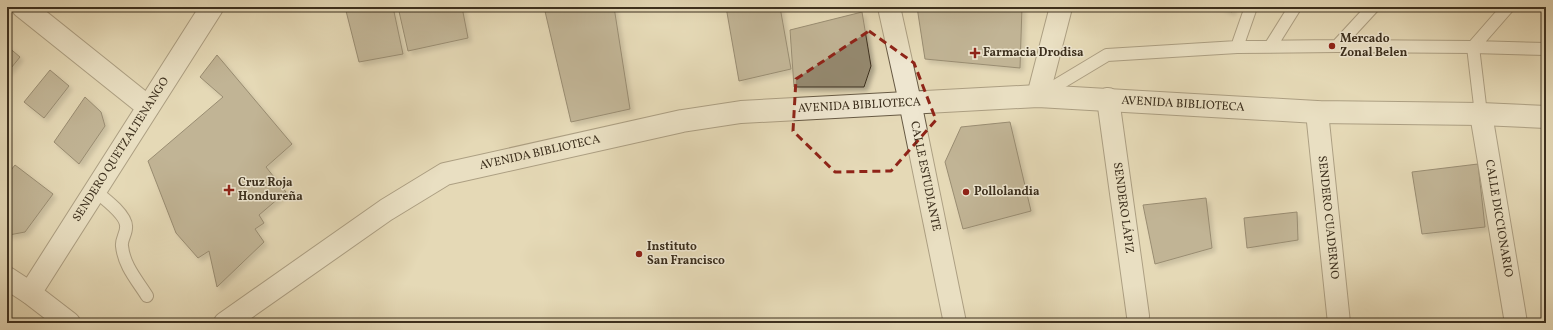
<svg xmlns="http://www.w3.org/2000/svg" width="1553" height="330" viewBox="0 0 1553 330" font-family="Vollkorn,serif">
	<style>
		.building { fill: #94886e; stroke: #3d301e; filter: url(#shadow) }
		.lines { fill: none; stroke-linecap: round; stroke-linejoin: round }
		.service-casing { stroke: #675a44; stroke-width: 14 }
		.minor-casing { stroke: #675a44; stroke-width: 24 }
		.tertiary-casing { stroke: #675a44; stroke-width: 24 }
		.service { stroke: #eee6d0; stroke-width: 12 }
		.minor { stroke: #eee6d0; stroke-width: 22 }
		.tertiary { stroke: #eee6d0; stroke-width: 22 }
		.marked { fill: none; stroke: #8f2418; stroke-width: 3; stroke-dasharray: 8 5; stroke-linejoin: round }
		.poi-dot { fill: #8f2418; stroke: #eee6d0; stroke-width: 1.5 }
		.labels { text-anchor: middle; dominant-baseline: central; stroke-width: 3; stroke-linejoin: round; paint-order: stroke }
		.poi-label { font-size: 12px; font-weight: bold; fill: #3d301e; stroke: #eee6d0; text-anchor: start }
		.street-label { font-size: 12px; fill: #3d301e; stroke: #eee6d0 }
	</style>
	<defs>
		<filter id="shadow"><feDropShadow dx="3.5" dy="3.5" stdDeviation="2" flood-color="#0004"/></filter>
	</defs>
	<rect width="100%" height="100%" fill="#e5d9b7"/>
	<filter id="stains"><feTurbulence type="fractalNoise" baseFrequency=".005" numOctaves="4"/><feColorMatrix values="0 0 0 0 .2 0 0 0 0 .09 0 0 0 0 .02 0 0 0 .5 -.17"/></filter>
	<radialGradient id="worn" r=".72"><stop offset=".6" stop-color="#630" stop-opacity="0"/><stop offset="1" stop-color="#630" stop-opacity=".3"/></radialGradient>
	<!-- building -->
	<path class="building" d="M345 7H393L403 54 359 62Z
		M398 7H462L468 38 408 51Z
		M544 7H614L630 109 571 122Z
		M726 7H780L791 69 739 81Z
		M917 7H1022L1020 68 925 59Z
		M1220 7H1233L1232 12Z
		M862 12 871 66 864 87H794L790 30Z
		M7 46 20 57 7 73Z
		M217 55 292 144 266 167 286 192 259 215 264 223 255 229 264 242 217 287 209 251 198 258 176 233 148 161 223 97 200 77Z
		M50 70 69 86 44 118 24 102Z
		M85 97 101 112 105 126 79 164 54 142Z
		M1010 122 1031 211 963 229 945 162 961 127Z
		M1478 164 1485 227 1422 234 1412 172Z
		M15 165 53 194 25 232 9 235 7 233V175Z
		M1206 198 1212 248 1155 264 1143 205Z
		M1297 212 1298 240 1247 248 1244 218Z"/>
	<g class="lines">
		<defs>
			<path id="service" d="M1337 46 1373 7
				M1237 47 1251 7
				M1270 47 1295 7
				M1042 94 1107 55 1237 47 1337 46 1473 47 1546 49
				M1481 114 1473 47 1508 7
				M95 191C104 198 128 216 126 228 126 234 121 240 122 246 124 266 137 280 147 296"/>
			<g id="minor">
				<path d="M23 7 148 107"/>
				<path d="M1038 96 1061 7"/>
				<path id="s1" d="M1108 99 1138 316"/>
				<path id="s2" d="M1317 112 1339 323"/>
				<path id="s3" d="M1481 114 1516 323"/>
				<path id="s4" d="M30 293 212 7"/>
			</g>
			<g id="tertiary">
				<path id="s5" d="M889 7 910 102 955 323"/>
				<path d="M7 278 30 293 69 323"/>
				<path id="s6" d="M225 323 386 210 445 174 682 121 741 112 1038 96 1317 112 1481 114 1546 117"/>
			</g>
		</defs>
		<!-- service casing -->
		<use href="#service" class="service-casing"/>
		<!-- minor casing -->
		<use href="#minor" class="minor-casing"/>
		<!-- tertiary casing -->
		<use href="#tertiary" class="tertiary-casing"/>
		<!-- service -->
		<use href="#service" class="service"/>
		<!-- minor -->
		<use href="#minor" class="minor"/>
		<!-- tertiary -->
		<use href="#tertiary" class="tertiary"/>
	</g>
	<!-- marked area -->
	<path d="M0 0H1553V330H0ZM869 31 914 63 936 120 891 171 835 172 793 131 796 79Z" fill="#e5d9b7" fill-opacity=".55" fill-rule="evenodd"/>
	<path class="marked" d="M869 31 914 63 936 120 891 171 835 172 793 131 796 79Z"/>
	<!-- markers -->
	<g class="poi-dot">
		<circle cx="1332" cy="46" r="4"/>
		<path d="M973 47h4v4h4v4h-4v4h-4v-4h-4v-4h4z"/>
		<path d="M227 184h4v4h4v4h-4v4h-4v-4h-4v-4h4z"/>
		<circle cx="966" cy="192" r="4"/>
		<circle cx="639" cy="254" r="4"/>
	</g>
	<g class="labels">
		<!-- poi labels -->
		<g class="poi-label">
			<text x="1340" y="39">Mercado<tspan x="1340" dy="14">Zonal Belen</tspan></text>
			<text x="983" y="53">Farmacia Drodisa</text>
			<text x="238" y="183">Cruz Roja<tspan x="238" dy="14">Hondureña</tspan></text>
			<text x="974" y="192">Pollolandia</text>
			<text x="647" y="247">Instituto<tspan x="647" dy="14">San Francisco</tspan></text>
		</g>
		<!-- street labels -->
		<g class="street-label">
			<text stroke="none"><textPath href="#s6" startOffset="1011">AVENIDA BIBLIOTECA</textPath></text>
			<text stroke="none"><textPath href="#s6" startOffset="687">AVENIDA BIBLIOTECA</textPath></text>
			<text stroke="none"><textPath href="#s4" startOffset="170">SENDERO QUETZALTENANGO</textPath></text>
			<text stroke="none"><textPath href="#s6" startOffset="363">AVENIDA BIBLIOTECA</textPath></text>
			<text stroke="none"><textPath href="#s5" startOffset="173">CALLE ESTUDIANTE</textPath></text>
			<text stroke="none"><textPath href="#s1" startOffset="110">SENDERO LÁPIZ</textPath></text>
			<text stroke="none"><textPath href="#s2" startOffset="106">SENDERO CUADERNO</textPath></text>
			<text stroke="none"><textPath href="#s3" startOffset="106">CALLE DICCIONARIO</textPath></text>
		</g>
	</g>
	<!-- margin -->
	<rect width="1553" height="330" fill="none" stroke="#e5d9b7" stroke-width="24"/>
	<rect x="8" y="8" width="1537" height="314" fill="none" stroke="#3d301e" stroke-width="2"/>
	<rect x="12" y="12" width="1529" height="306" fill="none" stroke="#3d301e"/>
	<rect width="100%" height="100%" filter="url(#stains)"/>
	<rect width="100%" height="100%" fill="url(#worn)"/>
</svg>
